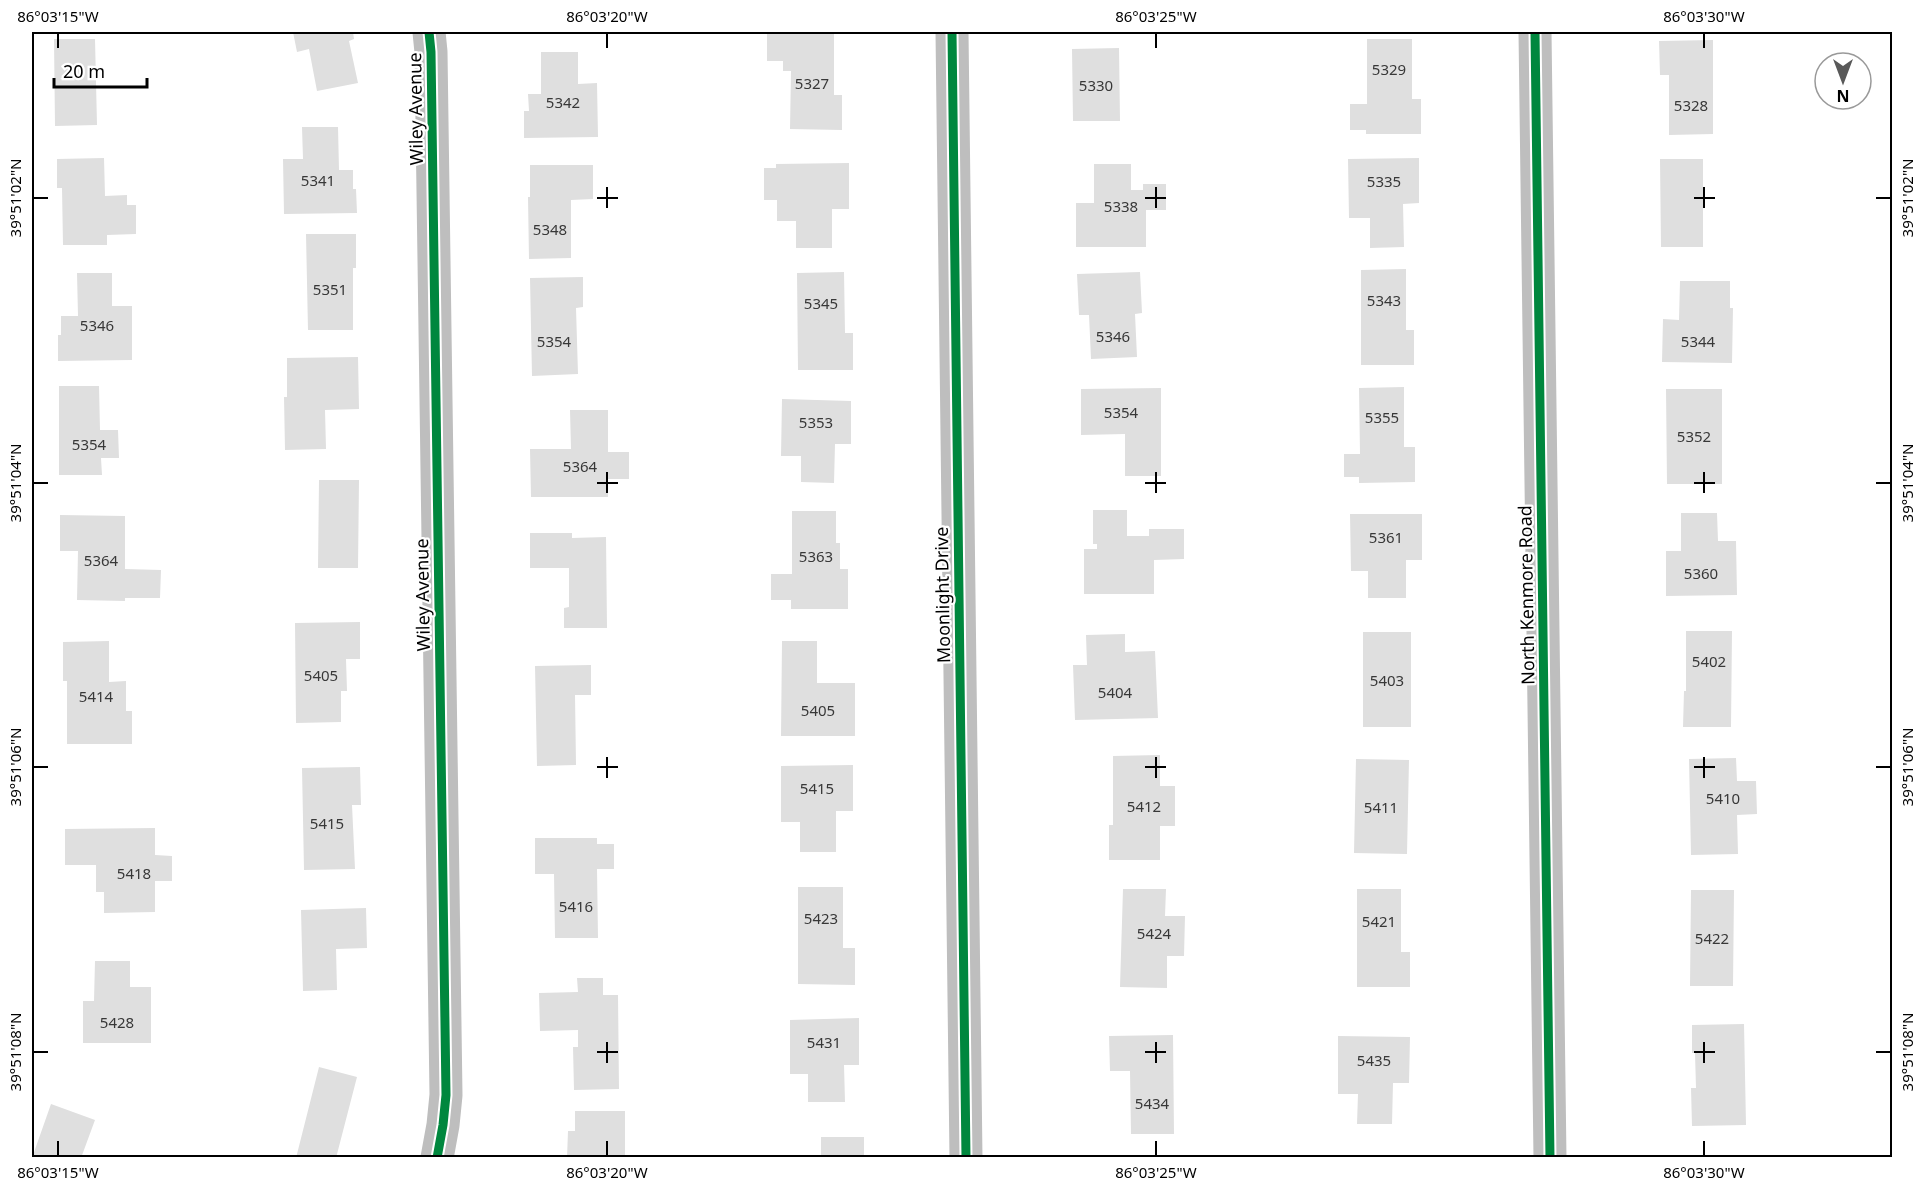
<svg xmlns="http://www.w3.org/2000/svg" width="1924" height="1189" viewBox="0 0 1924 1189" font-family="'Noto Sans',sans-serif">
	<style>
		.building { fill: #dfdfdf }
		.lines { fill: none; stroke-linecap: round; stroke-linejoin: round }
		.minor { stroke: #bebebe; stroke-width: 33 }
		.cycleway-casing { stroke: #fff; stroke-width: 13 }
		.cycleway { stroke: #00873e; stroke-width: 9 }
		.ticks { fill: none; stroke: #000; stroke-width: 2 }
		.labels { text-anchor: middle; dominant-baseline: central; stroke-width: 4.5; stroke-linejoin: round; paint-order: stroke }
		.number-label { font-size: 15px; fill: #383838 }
		.street-label { font-size: 18px; fill: #000; stroke: #fff }
		.neatline { fill: none; stroke: #000; stroke-width: 2 }
		.ticks-label { font-size: 15px; text-anchor: middle; fill: #000 }
	</style>
	<rect width="100%" height="100%" fill="#fff"/>
	<!-- building -->
	<path class="building" d="M293 32H353L354 39 349 41 358 83 317 91 309 49 297 52Z
		M767 32H834V95H842V130L790 129 791 71H783V61H767Z
		M54 39H95L97 125 55 126Z
		M1367 39H1412V99H1421V134H1366V130H1350V104H1367Z
		M1713 40V134L1669 135V75H1660L1659 41Z
		M1119 48 1120 121H1073L1072 49Z
		M541 52H578V84L597 83 598 137 524 138V111H529L528 94H541Z
		M302 127H338L339 170H353V189H356L357 213 284 214 283 159H303Z
		M104 158 105 196 127 195V205H136V234L107 235V245H63L62 188H57V159Z
		M1419 158V203L1403 204 1404 247 1370 248V218H1349L1348 159Z
		M1660 159H1703V247H1661Z
		M849 163V209H832V248H796V221H777V200H764V168H776V164Z
		M1094 164H1131V190H1143V184H1166V210H1146V247H1076V203H1094Z
		M530 165H593V199L571 200V258L529 259 528 197H530Z
		M306 234H356V268H353V330H308Z
		M1406 269V330H1414V365H1361V270Z
		M844 272 845 333H853V370H798L797 273Z
		M1140 272 1142 313 1135 314 1137 357 1091 359 1089 315H1079L1077 274Z
		M77 273H112V306H132V360L58 361V335H61V316H78Z
		M583 277V307L576 308 578 374 532 376 530 278Z
		M1680 281H1730V308H1733L1732 363 1662 362 1663 319 1679 320Z
		M358 357 359 409 325 410 326 449 285 450 284 397H287V358Z
		M59 386H99L100 430H118L119 458H101L102 475H59Z
		M1404 387V447H1415V482L1359 483V477H1344V454H1360L1359 388Z
		M1161 388V476H1125V434L1081 435V389Z
		M1666 389H1722V484H1667Z
		M782 399 851 401V444H835L834 483 801 482V456H781Z
		M570 410H608V452H629V479H608V497H531L530 449H571Z
		M319 480H359L358 568H318Z
		M1093 510H1127V536H1149V529H1184V559L1154 560V594H1084V549H1097V544H1093Z
		M792 511H836V543H840V569H848V609H791V600H771V574H792Z
		M1681 513H1717L1718 541H1736L1737 595 1666 596V551H1681Z
		M1350 514H1422V560H1406V598H1368V571H1351Z
		M60 515 125 516V569L161 570 160 598H125V601L77 600 78 551H60Z
		M530 533H572V538L606 537 607 628H564V608L569 607V568H530Z
		M360 622V659H346L347 691H341V722L296 723 295 623Z
		M1686 631H1732L1731 727H1683L1684 691H1686Z
		M1363 632H1411V727H1363Z
		M1125 634V652L1155 651 1158 718 1075 720 1073 665H1087L1086 635Z
		M109 641V682L126 681V711H132V744H67V681H63V642Z
		M782 641H817V683H855V736H781Z
		M591 665V695H575L576 765 537 766 535 666Z
		M1160 755V786H1175V826H1160V860H1109V825H1113V756Z
		M1736 758 1737 781H1756L1757 814 1737 815 1738 854 1691 855 1689 759Z
		M1356 759 1409 760 1407 854 1354 853Z
		M853 765V811H836V852H800V822H781V766Z
		M360 767 361 805H352L355 869 304 870 302 768Z
		M155 828V855L172 856V881H155V912L104 913V892H96V865H65V829Z
		M535 838H597V844H614V869H597L598 938H555L554 874H535Z
		M798 887H843V948H855V985L798 984Z
		M1123 889H1166L1165 916H1185L1184 956H1167V988L1120 987Z
		M1357 889H1401V952H1410V987H1357Z
		M1691 890H1734L1733 986H1690Z
		M366 908 367 948 336 949 337 990 303 991 301 910Z
		M95 961H130V987H151V1043H83V1001H94Z
		M577 978H603V995H618L619 1089 574 1090 573 1047H578V1030L540 1031 539 993 578 992Z
		M859 1018V1065H844L845 1102H808V1074H790V1020Z
		M1744 1024 1746 1125 1692 1126 1691 1088H1696L1695 1053H1692V1025Z
		M1173 1035 1174 1134H1131L1130 1071H1110L1109 1036Z
		M1338 1036 1410 1037 1409 1083H1393L1392 1124H1357L1358 1094H1338Z
		M319 1067 357 1077 336 1158H296Z
		M51 1104 95 1120 81 1158H32Z
		M575 1111H625V1158H567L568 1131H575Z
		M821 1137H864V1158H821Z"/>
	<g class="lines">
		<!-- minor -->
		<path class="minor" d="M429 32 431 52 446 1095 443 1125 437 1158
			M952 32 966 1158
			M1535 32 1550 1158"/>
		<defs>
			<path id="cycleway" d="M429 32 431 52 446 1095 443 1125 437 1158
				M952 32 966 1158
				M1535 32 1550 1158"/>
		</defs>
		<!-- cycleway casing -->
		<use href="#cycleway" class="cycleway-casing"/>
		<!-- cycleway -->
		<use href="#cycleway" class="cycleway"/>
	</g>
	<!-- ticks -->
	<path class="ticks" d="M58 33V48M607 33V48M1156 33V48M1704 33V48M607 187V208M1156 187V208M1704 187V208M33 198H48M597 198H618M1145 198H1166M1694 198H1715M1876 198H1891M607 472V493M1156 472V493M1704 472V493M33 483H48M597 483H618M1145 483H1166M1694 483H1715M1876 483H1891M607 757V778M1156 757V778M1704 757V778M33 767H48M597 767H618M1145 767H1166M1694 767H1715M1876 767H1891M607 1042V1063M1156 1042V1063M1704 1042V1063M33 1052H48M597 1052H618M1145 1052H1166M1694 1052H1715M1876 1052H1891M58 1141V1156M607 1141V1156M1156 1141V1156M1704 1141V1156"/>
	<g class="labels">
		<!-- number labels -->
		<g class="number-label">
			<text x="1389" y="69">5329</text>
			<text x="812" y="83">5327</text>
			<text x="1096" y="85">5330</text>
			<text x="563" y="102">5342</text>
			<text x="1691" y="105">5328</text>
			<text x="318" y="180">5341</text>
			<text x="1384" y="181">5335</text>
			<text x="1121" y="206">5338</text>
			<text x="550" y="229">5348</text>
			<text x="330" y="289">5351</text>
			<text x="1384" y="300">5343</text>
			<text x="821" y="303">5345</text>
			<text x="97" y="325">5346</text>
			<text x="1113" y="336">5346</text>
			<text x="554" y="341">5354</text>
			<text x="1698" y="341">5344</text>
			<text x="1121" y="412">5354</text>
			<text x="1382" y="417">5355</text>
			<text x="816" y="422">5353</text>
			<text x="1694" y="436">5352</text>
			<text x="89" y="444">5354</text>
			<text x="580" y="466">5364</text>
			<text x="1386" y="537">5361</text>
			<text x="816" y="556">5363</text>
			<text x="101" y="560">5364</text>
			<text x="1701" y="573">5360</text>
			<text x="1709" y="661">5402</text>
			<text x="321" y="675">5405</text>
			<text x="1387" y="680">5403</text>
			<text x="1115" y="692">5404</text>
			<text x="96" y="696">5414</text>
			<text x="818" y="710">5405</text>
			<text x="817" y="788">5415</text>
			<text x="1723" y="798">5410</text>
			<text x="1144" y="806">5412</text>
			<text x="1381" y="807">5411</text>
			<text x="327" y="823">5415</text>
			<text x="134" y="873">5418</text>
			<text x="576" y="906">5416</text>
			<text x="821" y="918">5423</text>
			<text x="1379" y="921">5421</text>
			<text x="1154" y="933">5424</text>
			<text x="1712" y="938">5422</text>
			<text x="117" y="1022">5428</text>
			<text x="824" y="1042">5431</text>
			<text x="1374" y="1060">5435</text>
			<text x="1152" y="1103">5434</text>
		</g>
		<!-- street labels -->
		<g class="street-label">
			<text transform="translate(415 109) rotate(-91)">Wiley Avenue</text>
			<text transform="translate(422 595) rotate(-91)">Wiley Avenue</text>
			<text transform="translate(942 595) rotate(-91)">Moonlight Drive</text>
			<text transform="translate(1526 595) rotate(-91)">North Kenmore Road</text>
		</g>
	</g>
	<!-- border -->
	<rect width="1924" height="1189" fill="none" stroke="#ffffff" stroke-width="66"/>
	<!-- north arrow -->
	<g transform="translate(1843 81) rotate(180)"><circle r="28" fill="#ffffff" stroke="#999999" stroke-width="1.5"/>
	<path d="M0-4.5L10 22L0 15L-10 22Z" fill="#595959"/>
	<text y="-9" font-size="16" font-weight="bold" text-anchor="middle" fill="#000000">N</text>
	</g>
	<!-- scale -->
	<path d="M54 78v9h93v-9" fill="none" stroke="#000000" stroke-width="3"/>
	<text x="63" y="78" font-size="18" fill="#000000" stroke="#ffffff" stroke-width="4.5" paint-order="stroke">20 m</text>
	<rect x="33" y="33" width="1858" height="1123" class="neatline"/>
	<g class="ticks-label">
		<text x="58" y="22">86°03'15"W</text>
		<text x="607" y="22">86°03'20"W</text>
		<text x="1156" y="22">86°03'25"W</text>
		<text x="1704" y="22">86°03'30"W</text>
		<text transform="translate(1908 198) rotate(-90)" y="5">39°51'02"N</text>
		<text transform="translate(16 198) rotate(-90)" y="5">39°51'02"N</text>
		<text transform="translate(1908 483) rotate(-90)" y="5">39°51'04"N</text>
		<text transform="translate(16 483) rotate(-90)" y="5">39°51'04"N</text>
		<text transform="translate(1908 767) rotate(-90)" y="5">39°51'06"N</text>
		<text transform="translate(16 767) rotate(-90)" y="5">39°51'06"N</text>
		<text transform="translate(1908 1052) rotate(-90)" y="5">39°51'08"N</text>
		<text transform="translate(16 1052) rotate(-90)" y="5">39°51'08"N</text>
		<text x="58" y="1178">86°03'15"W</text>
		<text x="607" y="1178">86°03'20"W</text>
		<text x="1156" y="1178">86°03'25"W</text>
		<text x="1704" y="1178">86°03'30"W</text>
	</g>
</svg>
